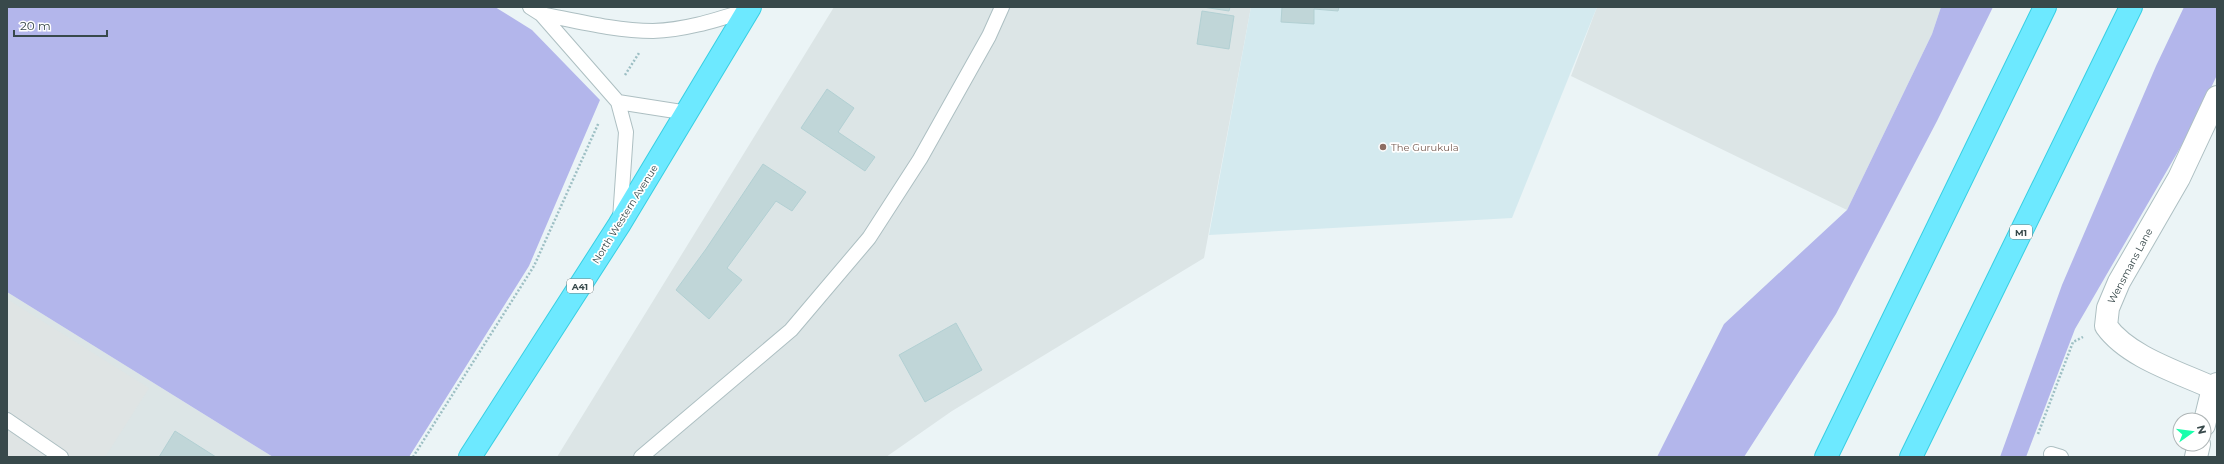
<svg xmlns="http://www.w3.org/2000/svg" width="2224" height="464" viewBox="0 0 2224 464" font-family="Montserrat,sans-serif">
	<style>
		.industrial { fill: #dce5e6 }
		.education { fill: #d4eaef }
		.green { fill: #b3b6eb }
		.parking { fill: #dfe4e4 }
		.building { fill: #c0d6d8; stroke: #b2d0d3 }
		.lines { fill: none; stroke-linecap: round; stroke-linejoin: round }
		.lane-casing { stroke: #adbfc2; stroke-width: 16 }
		.street-casing { stroke: #adbfc2; stroke-width: 24 }
		.highway-casing { stroke: #37cfe3; stroke-width: 24 }
		.path { stroke: #9dbfc4; stroke-width: 2.5; stroke-dasharray: 2 2; stroke-linecap: butt }
		.lane { stroke: #fff; stroke-width: 14 }
		.street { stroke: #fff; stroke-width: 22 }
		.highway { stroke: #6de9ff; stroke-width: 22 }
		.education-dot { fill: #8d6e63; stroke: #fff; stroke-width: 1.5 }
		.labels { text-anchor: middle; dominant-baseline: central; stroke-width: 3.5; stroke-linejoin: round; paint-order: stroke }
		.shield { fill: #fff; stroke: #748081; stroke-width: 1 }
		.shield-label { font-size: 9px; font-weight: bold; fill: #38494b }
		.education-label { font-size: 10px; fill: #785e54; stroke: #fff; text-anchor: start }
		.street-label { font-size: 10px; fill: #38494b; stroke: #fff }
	</style>
	<rect width="100%" height="100%" fill="#ebf4f6"/>
	<!-- industrial -->
	<path class="industrial" d="M834 7H1251L1204 258 952 411 886 457H557Z
		M1597 7H1941L1932 34 1847 210 1571 76Z
		M7 292 273 457H7Z"/>
	<!-- education -->
	<path class="education" d="M1251 7H1597L1512 218 1209 235Z"/>
	<!-- green -->
	<path class="green" d="M7 7H495L532 30 600 100 529 266 409 457H273L7 292Z
		M1941 7H1993L1937 121 1836 314 1744 457H1657L1724 324 1847 210 1932 34Z
		M2184 7H2217V75L2194 124 2075 329 2026 457H2000L2062 285 2156 66Z"/>
	<!-- parking -->
	<path class="parking" d="M7 299 149 388 105 457H7Z"/>
	<!-- building -->
	<path class="building" d="M1203 7H1230L1229 11Z
		M1282 7H1339L1338 11 1314 9V24L1281 22Z
		M1202 11 1234 16 1229 49 1197 44Z
		M827 89 854 108 838 132 875 157 865 171 801 128Z
		M763 164 806 192 792 211 776 201 727 268 742 280 709 319 676 290 706 249Z
		M956 323 982 370 925 402 899 355Z
		M175 431 216 457H159Z"/>
	<g class="lines">
		<defs>
			<path id="lane" d="M530 7 541 14 618 102 688 113
				M541 14C577 21 616 31 653 31 686 30 716 20 748 10
				M618 102 626 132 620 219
				M7 420 61 457
				M2051 454 2061 457
				M641 457 791 330 869 238 920 159 989 36 1002 7"/>
			<path id="street" d="M2213 388C2178 372 2128 357 2106 326L2108 308 2119 282 2179 178 2217 97
				M2204 425 2213 388 2217 384
				M2196 457 2199 444"/>
			<path id="highway" d="M470 457 619 225 750 7
				M1826 457 2045 7
				M1911 457 2131 7"/>
		</defs>
		<!-- lane casing -->
		<use href="#lane" class="lane-casing"/>
		<!-- street casing -->
		<use href="#street" class="street-casing"/>
		<!-- highway casing -->
		<use href="#highway" class="highway-casing"/>
		<!-- path -->
		<path class="path" d="M625 75 639 53
			M2038 434 2073 342 2083 337
			M413 457 534 266 599 122"/>
		<!-- lane -->
		<use href="#lane" class="lane"/>
		<!-- street -->
		<use href="#street" class="street"/>
		<!-- highway -->
		<use href="#highway" class="highway"/>
	</g>
	<!-- markers -->
	<circle class="education-dot" cx="1383" cy="147" r="4"/>
	<g class="labels">
		<!-- shield labels -->
		<g class="shield">
			<rect x="2010" y="225" width="22" height="14" rx="3"/>
			<rect x="567" y="279" width="26" height="14" rx="3"/>
		</g>
		<g class="shield-label">
			<text x="2021" y="232">M1</text>
			<text x="580" y="286">A41</text>
		</g>
		<!-- education labels -->
		<g class="education-label">
			<text x="1391" y="147">The Gurukula</text>
		</g>
		<!-- street labels -->
		<g class="street-label">
			<text transform="translate(625 214) rotate(-58)">North Western Avenue</text>
			<text transform="translate(2130 266) rotate(-62)">Wensmans Lane</text>
		</g>
	</g>
	<!-- border -->
	<rect width="2224" height="464" fill="none" stroke="#38494b" stroke-width="16"/>
	<!-- north arrow -->
	<g transform="translate(2192 432) rotate(76)"><circle r="19" fill="#ffffff" stroke="#afb6b7"/>
	<path d="M0-3L7 15L0 10L-7 15Z" fill="#19ffab"/>
	<text y="-6" font-size="11" font-weight="bold" text-anchor="middle" fill="#38494b">N</text>
	</g>
	<!-- scale -->
	<path d="M14 30v6h93v-6" fill="none" stroke="#38494b" stroke-width="2"/>
	<text x="20" y="30" font-size="12" fill="#38494b" stroke="#ffffff" stroke-width="3" paint-order="stroke">20 m</text>
</svg>
